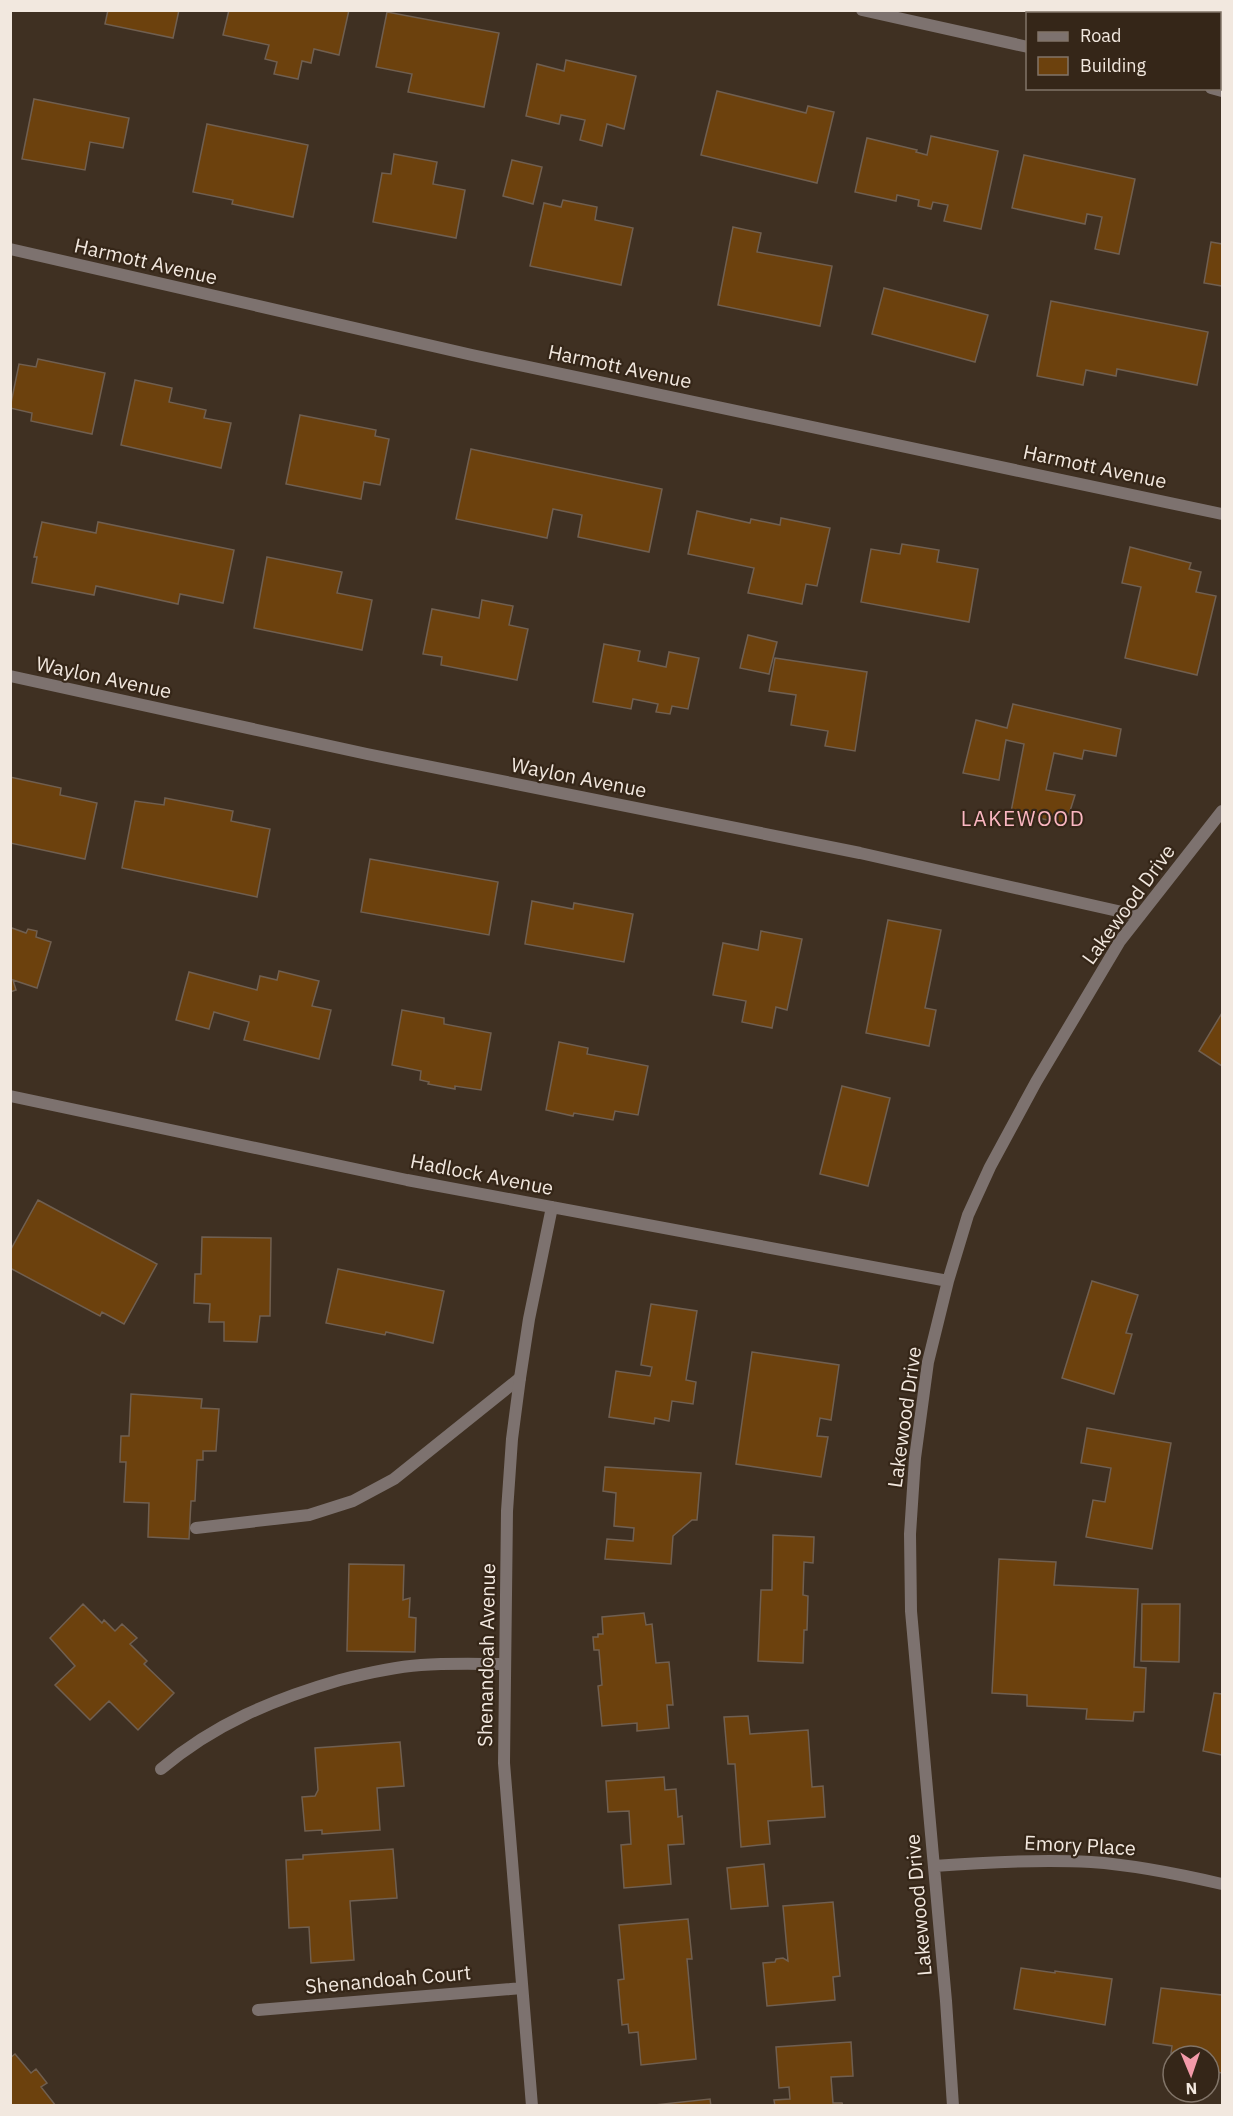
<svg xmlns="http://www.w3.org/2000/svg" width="1233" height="2116" viewBox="0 0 1233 2116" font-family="'IBM Plex Sans',sans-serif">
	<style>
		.building { fill: #6c410d; stroke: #705f50; stroke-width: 1.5 }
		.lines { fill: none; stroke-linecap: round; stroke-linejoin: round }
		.lane { stroke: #7d726f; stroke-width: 12 }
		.street { stroke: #7d726f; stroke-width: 12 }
		.labels { text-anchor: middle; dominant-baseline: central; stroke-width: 4.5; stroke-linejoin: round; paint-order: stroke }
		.street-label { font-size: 20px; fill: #f2e8df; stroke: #352618 }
		.neighbourhood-label { font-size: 21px; letter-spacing: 1.5px; fill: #fbb7c2; stroke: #352618 }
	</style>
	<rect width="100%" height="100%" fill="#3f3022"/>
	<!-- building -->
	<path class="building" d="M108 10H179L173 38 105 24Z
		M229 10H349L339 55 314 49 311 63 302 61 298 79 274 74 277 62 265 59 269 45 223 35Z
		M387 12 499 33 484 107 408 92 412 74 376 67Z
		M566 60 636 76 624 129 607 124 602 146 580 140 585 120 561 115 559 124 526 116 537 64 564 71Z
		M717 91 806 113 808 106 834 112 817 183 701 155Z
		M34 99 129 118 123 148 90 142 85 170 22 159Z
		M207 124 308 145 293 217 232 204 233 200 193 192Z
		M931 136 998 151 981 229 944 221 948 205 933 202 931 209 918 206 919 200 897 195 896 201 855 192 867 138 917 150 916 152 927 155Z
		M394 154 437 162 433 184 465 190 456 238 373 222 382 173 391 174Z
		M1024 155 1135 179 1119 254 1095 249 1102 217 1087 214 1085 224 1012 208Z
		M512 160 542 167 533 204 503 196Z
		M563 200 597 207 595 220 633 228 621 285 530 266 544 203 561 207Z
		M733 227 761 233 757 252 832 266 820 326 718 305Z
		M1211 242 1222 244V286L1204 283Z
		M884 288 988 315 975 362 872 334Z
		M1051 301 1208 332 1197 385 1117 369 1116 376 1086 370 1083 385 1037 376Z
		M38 359 105 373 92 434 31 421 32 413 10 408 19 364 36 367Z
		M135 380 172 388 169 402 206 410 204 418 231 423 221 468 121 445Z
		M300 415 376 430 375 436 389 439 380 485 364 482 361 499 286 484Z
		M471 449 662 489 649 552 578 537 582 515 553 509 547 538 456 519Z
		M697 511 750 523 751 519 780 525 781 518 830 528 817 586 806 584 802 604 748 593 754 568 688 554Z
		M42 522 96 533 98 522 234 550 223 603 180 594 178 604 96 586 94 595 32 583 37 557H34Z
		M902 544 939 550 937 562 978 569 969 622 861 602 871 549 900 554Z
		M1130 547 1191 563 1189 569 1201 572 1196 592 1216 596 1197 675 1125 658 1141 587 1122 583Z
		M267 557 342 572 337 593 372 600 362 650 254 628Z
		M482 600 513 606 509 625 528 629 517 680 441 665 442 657 423 654 432 609 479 618Z
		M748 635 777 642 769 674 740 668Z
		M604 644 640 651 638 661 666 667 669 652 699 658 688 709 672 706 670 714 656 712 658 704 633 699 631 709 593 702Z
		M775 658 867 672 855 751 825 746 828 731 791 725 796 695 769 691Z
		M1013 704 1121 729 1116 756 1084 750 1082 759 1054 753 1046 790 1075 795 1066 824 1011 812 1024 744 1006 740 999 780 963 773 976 720 1007 728Z
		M10 777 61 788 60 795 97 803 85 859 10 843Z
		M165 798 233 811 231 821 270 829 257 897 122 868 135 801 164 805Z
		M370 859 498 882 489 935 361 912Z
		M532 901 573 909 574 903 633 914 624 962 525 944Z
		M888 920 941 930 925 1008 936 1010 929 1046 866 1033Z
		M10 926 12 928 26 933 28 929 37 931 36 937 51 942 37 988 13 980 16 990 10 992Z
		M761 931 802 939 787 1010 776 1007 772 1028 742 1022 746 1001 713 995 723 943 758 950Z
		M279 971 319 981 312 1006 331 1010 319 1059 244 1040 249 1022 214 1012 209 1029 176 1020 189 972 257 990 260 976 277 980Z
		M402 1010 444 1018V1024L491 1033 481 1090 455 1086V1089L428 1084 429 1082 420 1080 421 1071 392 1065Z
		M1222 1013V1066L1199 1051Z
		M559 1042 588 1048 587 1054 648 1066 638 1115 615 1111 613 1120 574 1113 573 1116 546 1110Z
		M842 1086 890 1098 868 1186 820 1174Z
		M38 1200 157 1264 124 1324 102 1312 100 1316 10 1268V1251Z
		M202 1237 271 1238 270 1316H260L257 1342 224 1341V1322H209L210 1304 194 1303 195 1274H201Z
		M338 1269 444 1291 433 1343 386 1332 385 1335 326 1323Z
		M1092 1281 1138 1295 1126 1333 1132 1334 1114 1394 1062 1378Z
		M651 1304 697 1311 686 1380 696 1382 693 1404 672 1401 669 1421 655 1418 654 1424 609 1417 616 1371 650 1376 652 1367 641 1365Z
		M752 1352 839 1365 831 1420 820 1418 817 1436 828 1437 821 1477 736 1464Z
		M131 1394 202 1399 201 1408 219 1409 216 1451H203V1460H197L195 1501H191L189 1539 148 1537 149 1503 124 1502 126 1462H120L121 1436H129Z
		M1087 1428 1171 1443 1152 1549 1086 1537 1093 1500 1105 1502 1111 1468 1081 1463Z
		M605 1467 701 1473 697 1520H692L673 1536 671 1564 605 1559 607 1539 633 1541 634 1528 614 1526 616 1493 603 1491Z
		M773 1535 814 1537 813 1563 804 1562 803 1595 808 1596 807 1630H804L803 1663 758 1661 761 1590H772Z
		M999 1559 1056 1562 1054 1585 1138 1589 1134 1667 1146 1668 1144 1712H1134L1133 1721 1086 1719 1087 1709 1027 1706V1695L992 1693Z
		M349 1564 404 1565 403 1600 410 1598 409 1617 416 1618 415 1652 347 1651Z
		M83 1604 102 1623 104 1620 115 1631 122 1624 137 1638 130 1644 147 1661 144 1664 174 1693 138 1730 109 1701 90 1720 55 1685 75 1666 50 1638Z
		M1142 1604H1180L1179 1662 1141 1661Z
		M644 1613 646 1625 652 1624 656 1663 669 1662 673 1705H667L669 1728 637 1731V1723L602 1726 598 1686 602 1685 599 1650H594L593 1637H598V1634H603L602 1617Z
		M1214 1693 1222 1694V1755L1203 1751Z
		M748 1716 750 1734 808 1730 812 1787 823 1786 825 1817 768 1821 770 1844 741 1847 735 1764H728L724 1717Z
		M400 1742 404 1786 377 1788 380 1830 322 1834V1830L305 1831 302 1797 315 1796 318 1790 315 1748Z
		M664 1777 665 1790 676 1789 678 1817 682 1816 684 1844 668 1845 671 1884 624 1888 621 1845 631 1844 629 1811 608 1812 606 1781Z
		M393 1849 397 1898 350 1901 354 1960 311 1963 309 1927 289 1928 286 1860 303 1859V1855Z
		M764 1864 768 1906 731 1909 727 1868Z
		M833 1902 840 1976 833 1977 835 2000 767 2006 763 1963 775 1962 776 1959 783 1958 788 1961 783 1906Z
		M688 1919 692 1959H687L696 2059 641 2065 638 2032 629 2033 628 2024 622 2025 618 1980 624 1979 619 1925Z
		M1021 1968 1055 1973V1971L1112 1979 1105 2025 1014 2009Z
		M1161 1988 1222 1995V2073L1209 2071V2056H1201L1202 2050 1186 2048 1185 2055 1171 2053 1172 2046 1153 2043Z
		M851 2042 853 2076 831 2077 833 2103H842L843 2106H775L774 2100 790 2099 789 2087 779 2088 776 2047Z
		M15 2054 31 2073 36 2069 47 2083 41 2087 56 2106H10V2058Z
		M710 2099 711 2106H645Z"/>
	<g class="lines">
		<!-- lane -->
		<path class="lane" d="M196 1528 309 1515 353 1501 394 1479 520 1378
			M161 1769C214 1724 274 1699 340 1680 367 1673 394 1667 421 1665 449 1663 477 1664 504 1664"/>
		<!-- street -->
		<path class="street" d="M862 10 1028 47
			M1211 88 1222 91
			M10 249 472 355 1222 514
			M10 676 367 754 860 853 1140 916
			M10 1096 407 1180 948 1281
			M934 1866C986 1862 1038 1859 1091 1862 1135 1865 1179 1874 1222 1884
			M258 2010 522 1988
			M532 2106 504 1763 507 1511 512 1439 520 1378 529 1319 552 1207
			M953 2106 946 2001 911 1611 910 1534 915 1458 928 1362 948 1281 968 1215 990 1167 1036 1082 1120 941 1222 811"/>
	</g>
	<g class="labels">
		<!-- street labels -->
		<g class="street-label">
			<text transform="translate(146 261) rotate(13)">Harmott Avenue</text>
			<text transform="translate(620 366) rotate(12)">Harmott Avenue</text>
			<text transform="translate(1095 466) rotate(12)">Harmott Avenue</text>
			<text transform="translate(104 677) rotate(12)">Waylon Avenue</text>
			<text transform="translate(579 777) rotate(11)">Waylon Avenue</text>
			<text transform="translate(1128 904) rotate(-54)">Lakewood Drive</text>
			<text transform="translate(482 1174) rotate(11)">Hadlock Avenue</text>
			<text transform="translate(904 1417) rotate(-82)">Lakewood Drive</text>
			<text transform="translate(486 1655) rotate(-89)">Shenandoah Avenue</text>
			<text transform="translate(1080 1845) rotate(3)">Emory Place</text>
			<text transform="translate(918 1905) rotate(-95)">Lakewood Drive</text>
			<text transform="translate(388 1979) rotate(-5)">Shenandoah Court</text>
		</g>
		<!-- neighbourhood labels -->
		<g class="neighbourhood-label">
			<text x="1023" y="818">LAKEWOOD</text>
		</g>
	</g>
	<!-- border -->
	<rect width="1233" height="2116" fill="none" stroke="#f2e8df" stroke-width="24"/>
	<!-- legend -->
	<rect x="1026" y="12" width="195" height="78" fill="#352618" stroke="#817468" stroke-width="1.5"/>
	<rect x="1038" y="32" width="30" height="9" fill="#7d726f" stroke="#817468" stroke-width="1.5"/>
	<text x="1080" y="42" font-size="18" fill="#f2e8df">Road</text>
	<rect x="1038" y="57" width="30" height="18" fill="#6c410d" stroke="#817468" stroke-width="1.5"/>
	<text x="1080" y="72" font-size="18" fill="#f2e8df">Building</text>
	<!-- north arrow -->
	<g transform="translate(1191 2074) rotate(178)"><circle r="28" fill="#352618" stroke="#817468" stroke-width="1.5"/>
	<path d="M0-4.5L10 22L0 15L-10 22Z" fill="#f39aa9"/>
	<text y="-9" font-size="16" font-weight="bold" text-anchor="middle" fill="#f2e8df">N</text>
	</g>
</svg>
